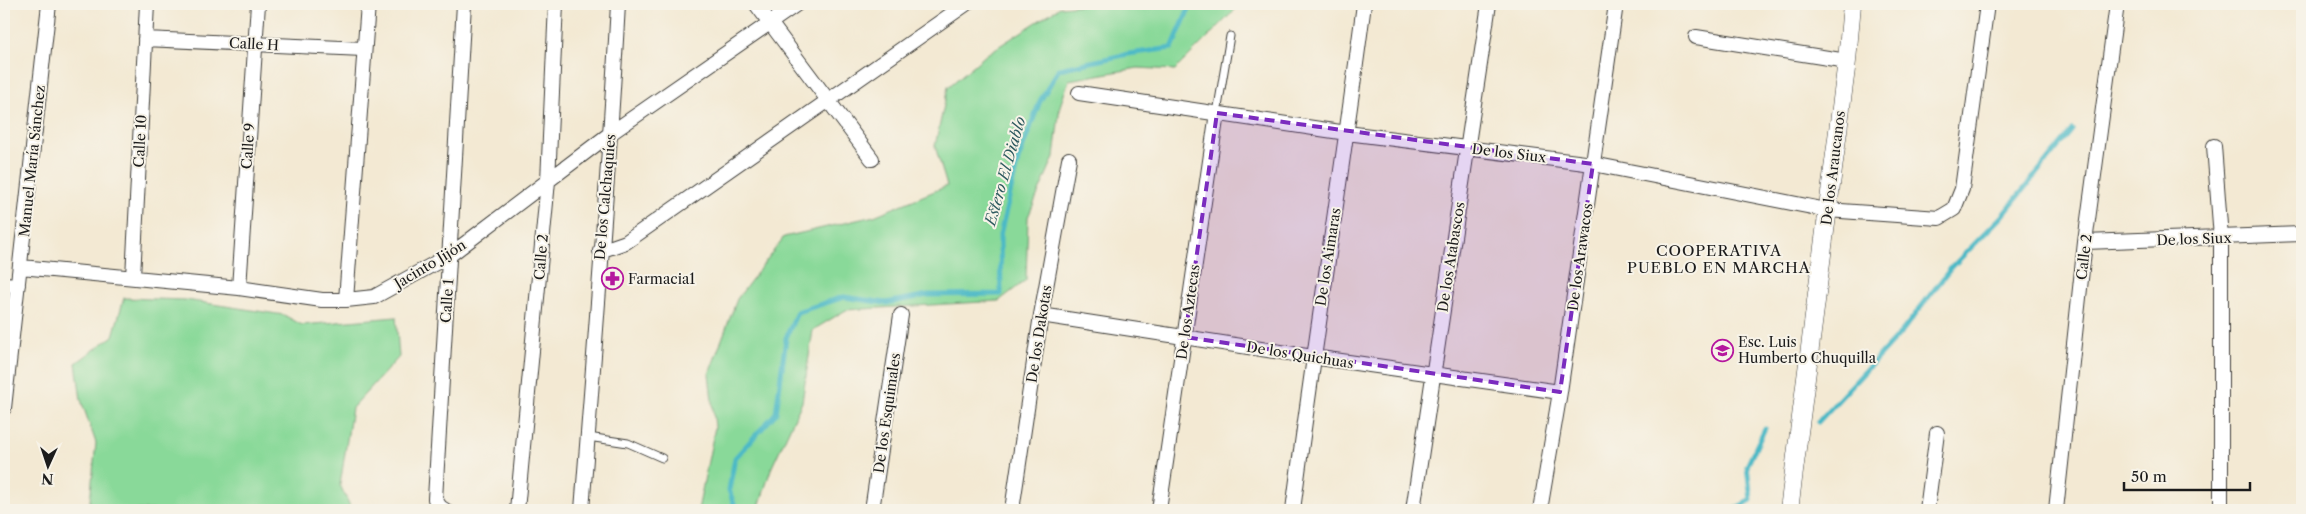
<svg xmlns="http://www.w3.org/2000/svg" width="2306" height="514" viewBox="0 0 2306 514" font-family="'Libre Caslon Text',serif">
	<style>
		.green { fill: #89d999; stroke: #527a5a }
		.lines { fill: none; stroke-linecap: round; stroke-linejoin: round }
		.stream { stroke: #4cb9c6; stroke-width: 5 }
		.service-casing { stroke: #3c3b37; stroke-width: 9 }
		.minor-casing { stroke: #3c3b37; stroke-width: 16 }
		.tertiary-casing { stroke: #3c3b37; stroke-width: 19 }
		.service { stroke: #fff; stroke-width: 7 }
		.minor { stroke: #fff; stroke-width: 14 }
		.tertiary { stroke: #fff; stroke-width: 18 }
		.marked { fill: #7b2cbf; fill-opacity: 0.2; stroke: #7b2cbf; stroke-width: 4; stroke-dasharray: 10 6; stroke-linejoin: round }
		.labels { text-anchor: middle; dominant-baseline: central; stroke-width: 4; stroke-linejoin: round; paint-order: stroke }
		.street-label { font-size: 14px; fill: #1c1c1c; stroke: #f7f3e8 }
		.poi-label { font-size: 14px; fill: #1c1c1c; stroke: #f7f3e8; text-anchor: start }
		.water-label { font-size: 15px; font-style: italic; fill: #2f5b60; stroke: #f7f3e8 }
		.neighbourhood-label { font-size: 15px; letter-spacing: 1px; fill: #1c1c1c; stroke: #f7f3e8 }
	</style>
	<rect width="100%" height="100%" fill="#f7f3e8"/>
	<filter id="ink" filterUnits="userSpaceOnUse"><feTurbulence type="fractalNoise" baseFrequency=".02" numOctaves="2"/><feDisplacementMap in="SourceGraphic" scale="10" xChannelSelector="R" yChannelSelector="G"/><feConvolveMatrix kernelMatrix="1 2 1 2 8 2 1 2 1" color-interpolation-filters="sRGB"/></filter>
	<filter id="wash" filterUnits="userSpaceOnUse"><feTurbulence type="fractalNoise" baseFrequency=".0096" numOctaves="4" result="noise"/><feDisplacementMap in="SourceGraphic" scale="20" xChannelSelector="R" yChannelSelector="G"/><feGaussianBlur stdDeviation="1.12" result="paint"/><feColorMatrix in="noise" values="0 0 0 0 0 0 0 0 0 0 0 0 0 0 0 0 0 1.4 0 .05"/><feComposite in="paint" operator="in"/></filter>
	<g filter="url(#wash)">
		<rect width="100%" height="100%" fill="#f3e9d3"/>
		<!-- green -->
		<path class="green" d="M1093 4H1241L1175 70 1138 68 1069 80 1060 106 1054 157 1028 217 1026 280 999 301 846 310 813 330 802 402 771 469 758 510H698L715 427 709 374 737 299 784 237 874 216 947 186 935 146 948 87 987 54 1060 7Z
			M124 298 186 300 284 315 302 325 396 317 399 357 352 408 340 485 352 510H89L96 443 81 400 76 363 113 336Z"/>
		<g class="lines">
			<!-- stream -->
			<path class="stream" d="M1818 422 1903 330 1951 268 2001 217 2072 130
				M736 510 729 490 735 458 776 413 786 338 797 312 844 297 886 303 928 295 1001 294 1000 235 1018 160 1040 101 1059 69 1128 54 1172 48 1191 4
				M1733 510 1751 500 1747 466 1765 428"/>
		</g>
	</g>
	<g filter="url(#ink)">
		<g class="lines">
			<defs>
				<path id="service" d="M1217 113 1230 36
					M588 437 628 443 662 458"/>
				<path id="minor" d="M756 4 872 159
					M1696 37 1847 61
					M145 39 363 49
					M1079 93 1347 133 1593 164 1827 210 1939 218 1954 209 1962 189 1987 4
					M2214 146 2221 238V510
					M2085 242 2302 234
					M600 251 626 242 966 4
					M21 267 239 288 322 300H346L374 297 450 255 611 133 797 4
					M133 277 147 4
					M4 284 18 285
					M239 288 258 4
					M346 300 368 4
					M1041 315 1313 357 1560 392
					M4 408 49 4
					M445 510 440 507 435 499 464 4
					M517 510 548 181 556 4
					M582 510C595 342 609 173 618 4
					M872 510 901 315
					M1012 510 1041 315 1069 159
					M1159 510 1217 113
					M1293 510C1315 341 1342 173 1364 4
					M1413 510 1489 4
					M1540 510 1560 392 1616 4
					M1927 510 1937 433
					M2056 510 2085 242 2117 4"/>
				<path id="tertiary" d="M1789 510 1847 61 1852 4"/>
			</defs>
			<!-- service casing -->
			<use href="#service" class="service-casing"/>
			<!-- minor casing -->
			<use href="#minor" class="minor-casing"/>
			<!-- tertiary casing -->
			<use href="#tertiary" class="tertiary-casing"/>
			<!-- service -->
			<use href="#service" class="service"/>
			<!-- minor -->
			<use href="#minor" class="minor"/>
			<!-- tertiary -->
			<use href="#tertiary" class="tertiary"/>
		</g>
	</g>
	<!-- marked area -->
	<path class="marked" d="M1217 113 1593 164 1560 392 1185 337Z"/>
	<!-- icons -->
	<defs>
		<symbol id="pharmacy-ring" viewBox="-11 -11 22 22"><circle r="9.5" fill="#f7f3e8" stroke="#b5179e" stroke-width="1.5"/><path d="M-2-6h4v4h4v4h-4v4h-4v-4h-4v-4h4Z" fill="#b5179e"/></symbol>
		<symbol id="school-ring" viewBox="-11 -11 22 22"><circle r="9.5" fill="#f7f3e8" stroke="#b5179e" stroke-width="1.5"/><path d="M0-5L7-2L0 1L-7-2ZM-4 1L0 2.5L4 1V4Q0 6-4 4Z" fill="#b5179e"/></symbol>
	</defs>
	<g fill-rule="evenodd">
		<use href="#pharmacy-ring" x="600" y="266" width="25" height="25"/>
		<use href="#school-ring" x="1710" y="338" width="25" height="25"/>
	</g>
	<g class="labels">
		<!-- street labels -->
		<g class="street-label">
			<text transform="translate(254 44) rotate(3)">Calle H</text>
			<text transform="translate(140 141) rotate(-87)">Calle 10</text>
			<text transform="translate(248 146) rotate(-86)">Calle 9</text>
			<text transform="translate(1509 153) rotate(7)">De los Siux</text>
			<text transform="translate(32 161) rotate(-84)">Manuel María Sánchez</text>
			<text transform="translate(1833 168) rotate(-83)">De los Araucanos</text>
			<text transform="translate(605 197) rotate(-85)">De los Calchaquíes</text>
			<text transform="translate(2194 239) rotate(-2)">De los Siux</text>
			<text transform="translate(541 257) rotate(-85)">Calle 2</text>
			<text transform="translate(1328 257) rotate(-81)">De los Aimaras</text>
			<text transform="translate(1451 257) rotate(-81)">De los Atabascos</text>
			<text transform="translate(1580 257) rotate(-82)">De los Arawacos</text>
			<text transform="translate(2084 257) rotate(-83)">Calle 2</text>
			<text transform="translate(430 264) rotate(-31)">Jacinto Jijón</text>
			<text transform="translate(447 301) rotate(-86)">Calle 1</text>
			<text transform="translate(1188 312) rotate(-82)">De los Aztecas</text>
			<text transform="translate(1039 334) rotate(-81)">De los Dakotas</text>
			<text transform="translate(1300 355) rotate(9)">De los Quichuas</text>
			<text transform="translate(887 413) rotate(-82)">De los Esquimales</text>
		</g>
		<!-- poi labels -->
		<g class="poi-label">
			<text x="628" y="279">Farmacia1</text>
			<text x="1738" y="342">Esc. Luis<tspan x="1738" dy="16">Humberto Chuquilla</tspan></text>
		</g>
		<!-- water labels -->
		<g class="water-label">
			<text transform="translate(1005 171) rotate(-74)">Estero El Diablo</text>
		</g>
		<!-- neighbourhood labels -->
		<g class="neighbourhood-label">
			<text x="1719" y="250">COOPERATIVA<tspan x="1719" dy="17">PUEBLO EN MARCHA</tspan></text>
		</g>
	</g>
	<!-- margin -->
	<rect width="2306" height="514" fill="none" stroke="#f7f3e8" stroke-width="20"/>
	<!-- north arrow -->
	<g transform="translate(48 466) rotate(183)" stroke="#f7f3e8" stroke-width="4" paint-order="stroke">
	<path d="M0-4L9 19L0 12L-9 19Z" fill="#1c1c1c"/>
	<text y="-8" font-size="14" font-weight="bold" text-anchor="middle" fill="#1c1c1c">N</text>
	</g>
	<!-- scale -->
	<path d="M2124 482v8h126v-8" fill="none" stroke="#1c1c1c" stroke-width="2.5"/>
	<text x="2131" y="482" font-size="15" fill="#1c1c1c" stroke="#f7f3e8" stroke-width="4" paint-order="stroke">50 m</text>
</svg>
